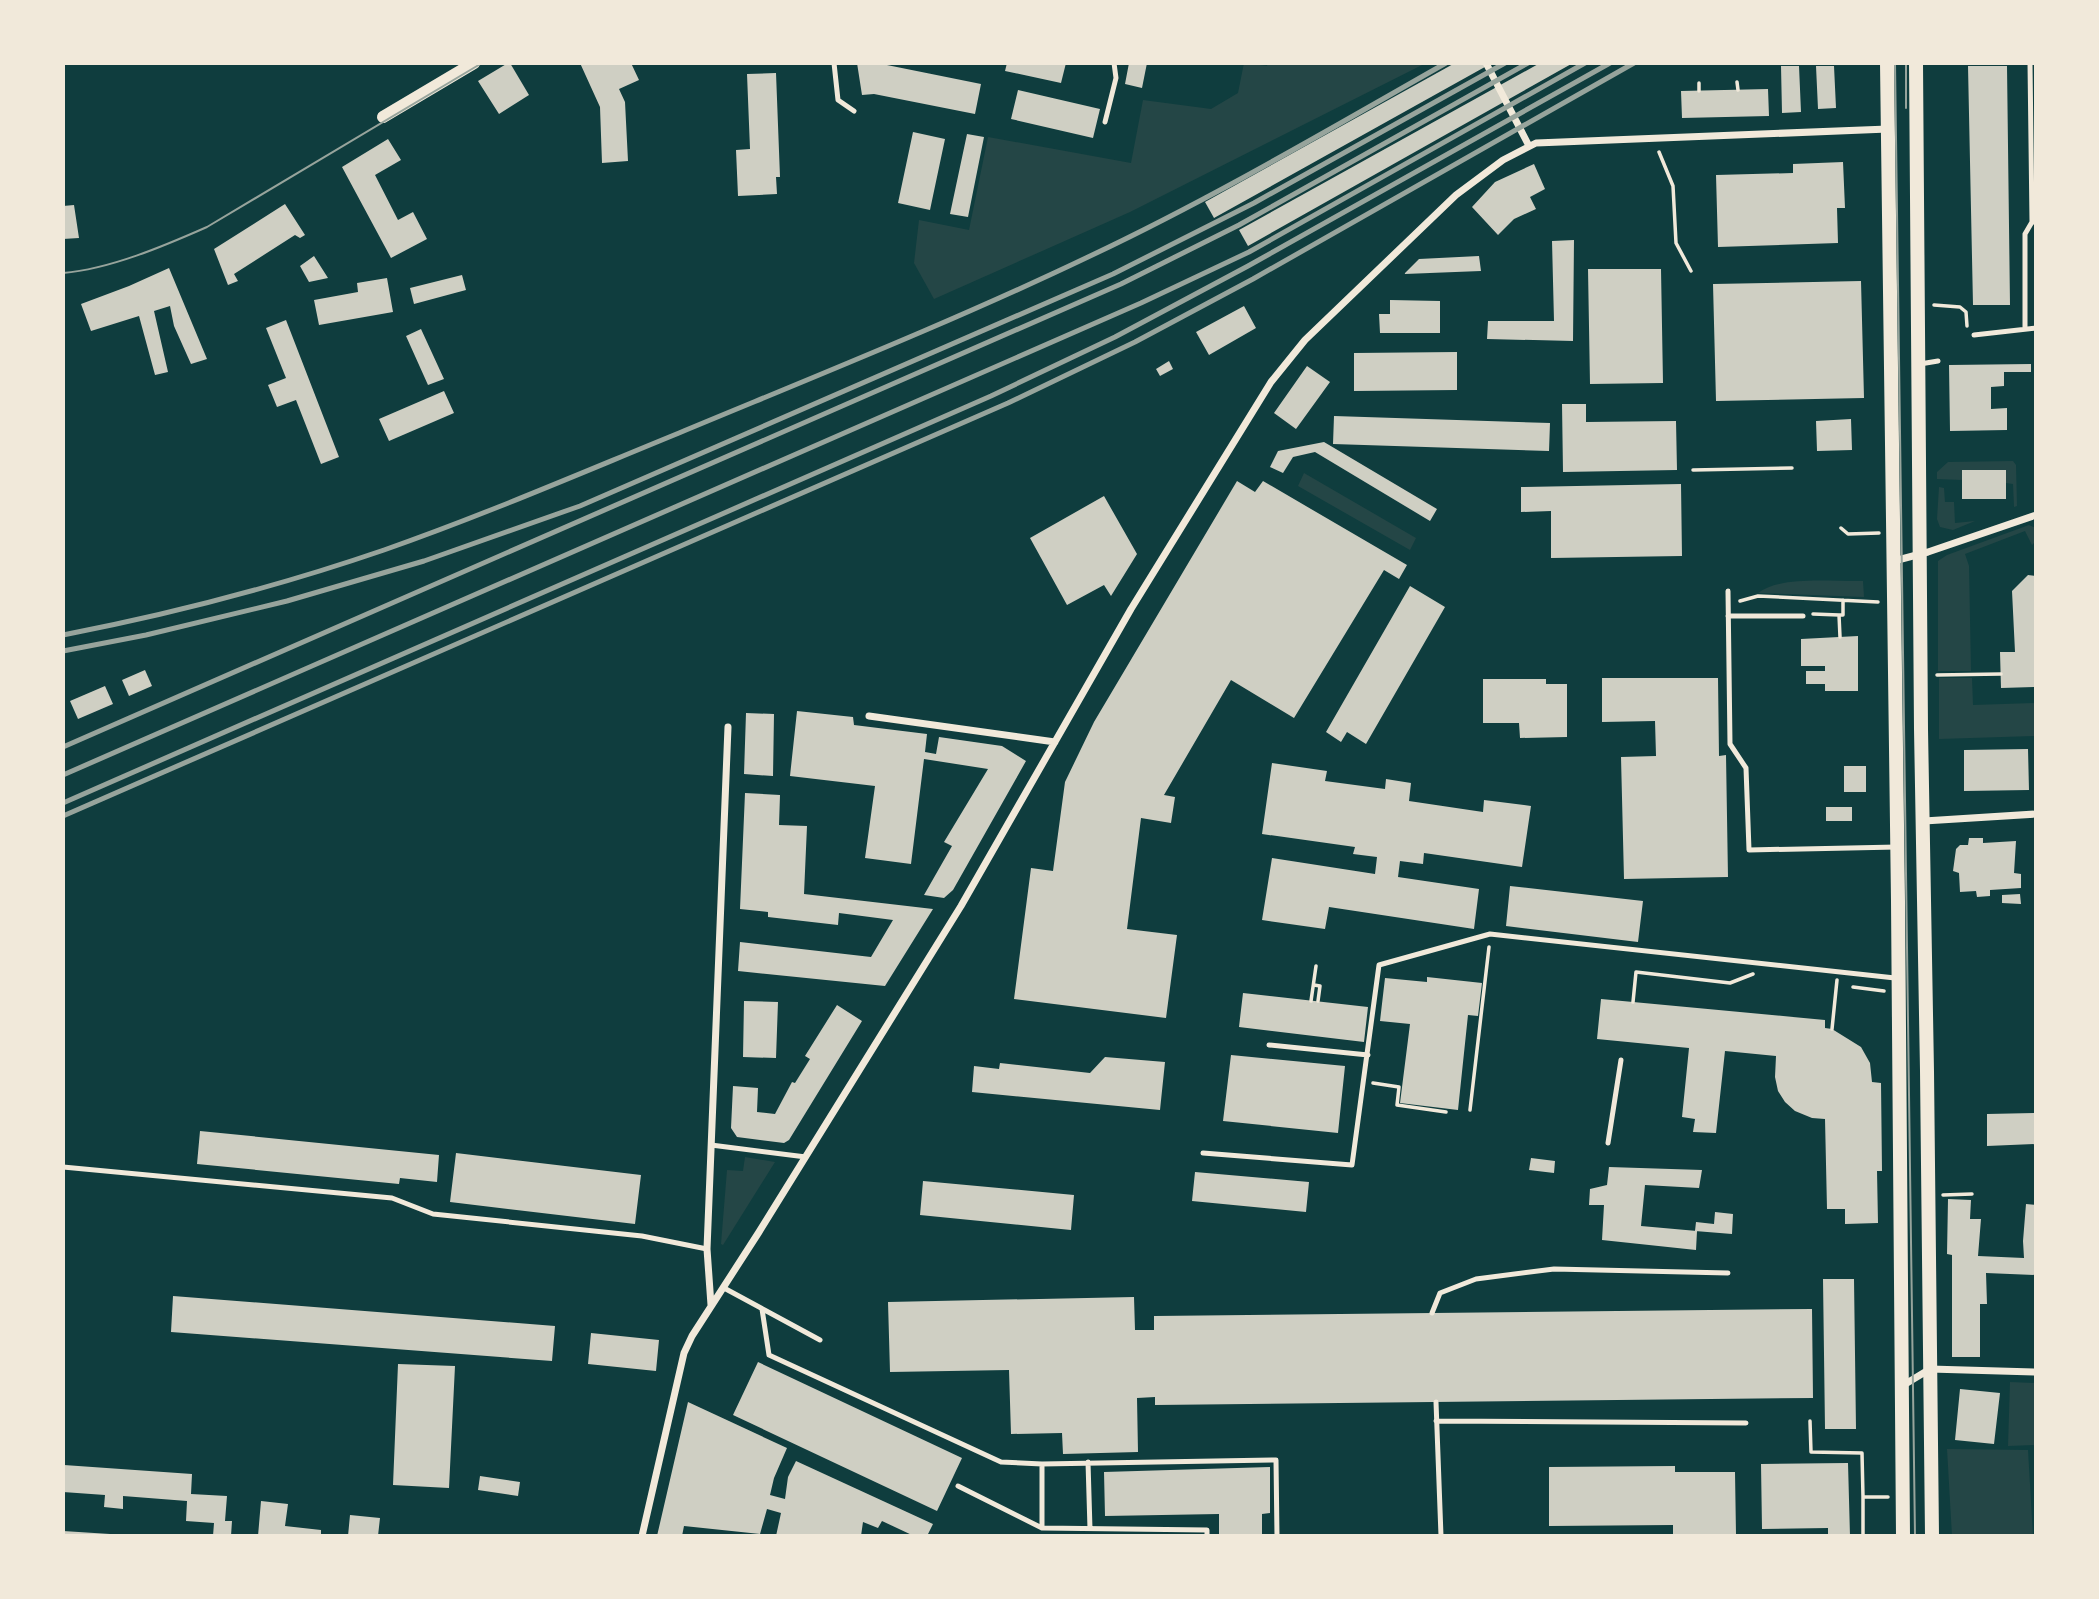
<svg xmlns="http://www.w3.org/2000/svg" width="2099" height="1599" viewBox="0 0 2099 1599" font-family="'Alegreya Sans',sans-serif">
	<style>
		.green { fill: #244646 }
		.building { fill: #cfcfc3 }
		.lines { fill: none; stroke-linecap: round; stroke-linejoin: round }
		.path { stroke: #f1e9da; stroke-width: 3.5 }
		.service { stroke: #f1e9da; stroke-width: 5 }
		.minor { stroke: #f1e9da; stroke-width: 7 }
		.tertiary { stroke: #f1e9da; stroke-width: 12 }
		.secondary { stroke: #f1e9da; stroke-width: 14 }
		.tram { stroke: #97a49c; stroke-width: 2 }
		.rail { stroke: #97a49c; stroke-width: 5 }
	</style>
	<rect width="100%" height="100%" fill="#0f3d3e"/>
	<!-- green -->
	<path class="green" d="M1244 63 1267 66 1268 63H1426L1130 212 934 299 914 263 919 220 969 230 988 137 1131 163 1143 100 1211 109 1238 93Z
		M2013 461 2016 465 2017 506 2014 507 2013 484 2006 483 2005 470H1962V480L1937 479V472L1948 462Z
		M1304 473 1416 538 1410 550 1298 486Z
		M1939 487 1944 488 1945 502H1954L1955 523 1975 521 1953 530 1940 527 1937 519Z
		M2029 525 2036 528V541L2032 545 2025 531 1965 554 1969 566 1971 671H1938V561L1947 555Z
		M1863 581 1864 597 1758 593C1781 575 1834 582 1863 581Z
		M1972 678 1973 705 2036 703V736L1939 739V678Z
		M745 1157 775 1162 723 1245 721 1244 727 1170 743 1171Z
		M2010 1382 2036 1383V1445L2008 1446Z
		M1947 1449 2028 1450 2033 1536H1952Z"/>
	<!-- building -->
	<path class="building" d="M508 63H510L529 95 499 114 478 81Z
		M580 63H631L639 80 619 89 625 102 628 161 602 163 600 107Z
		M857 63H877L981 84 975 114 874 94 862 95Z
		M1007 63H1066L1061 83 1005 71Z
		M1129 63H1147L1142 88 1125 84Z
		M1455 63H1492L1214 218 1205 202Z
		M1540 63H1573L1248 246 1239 230Z
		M1781 66H1799L1801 112 1782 113Z
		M1816 66H1834L1836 108 1818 109Z
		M1968 66H2007L2010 305H1973Z
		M776 73 780 177H776L777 194 738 196 736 150 750 149 747 74Z
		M1768 89 1769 116 1682 118 1681 91Z
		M1018 90 1100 109 1093 138 1011 119Z
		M913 132 945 139 930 210 898 203Z
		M967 134 984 137 968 217 950 214Z
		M388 139 401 160 375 175 398 220 413 212 427 239 391 258 342 167Z
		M1843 162 1845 208H1837L1838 243 1718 247 1716 175 1793 173V164Z
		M1534 164 1545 189 1530 197 1536 209 1514 219 1498 235 1472 207 1495 182Z
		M285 204 305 235 300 238 295 235 234 274 238 281 228 285 214 249Z
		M74 205 79 238 63 239V206Z
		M1574 240 1573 341 1487 339 1488 321H1554L1552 241Z
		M314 256 328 278 309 282 300 266Z
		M1479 256 1481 271 1404 274 1419 259Z
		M169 268 207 359 191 364 174 326 170 306 154 311 168 372 155 375 139 316 91 331 81 304 129 286Z
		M1588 269H1661L1663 383 1590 384Z
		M462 275 466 290 414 304 410 288Z
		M387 278 393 312 319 325 314 300 358 292 357 283Z
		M1861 281 1864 398 1716 401 1713 284Z
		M1390 300 1440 301V333H1380L1379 314H1390Z
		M1244 306 1256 328 1209 355 1196 332Z
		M286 320 339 457 321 464 296 400 277 407 268 385 286 378 266 328Z
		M421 329 444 379 428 385 406 336Z
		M1457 352V390L1354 391V353Z
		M1169 361 1173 369 1160 376 1156 369Z
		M2031 364V372H2004V386L1991 387V409L2007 408V430L1950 431 1949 365Z
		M1307 366 1330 382 1296 429 1274 413Z
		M444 391 454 413 389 441 379 419Z
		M1562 404H1586V422L1676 421 1677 470 1563 472Z
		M1334 416 1550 423 1549 451 1333 444Z
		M1851 419 1852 450 1817 451 1816 421Z
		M1324 442 1437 509 1430 521 1315 452 1293 457 1283 473 1270 467 1278 451Z
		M1962 470H2006V499H1962Z
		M1237 481 1255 492 1263 481 1407 565 1399 579 1384 570 1294 718 1231 680 1164 795 1175 797 1171 823 1141 818 1127 929 1177 935 1166 1018 1014 999 1031 868 1053 871 1065 782 1094 722Z
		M1681 484 1682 556 1551 558V511L1521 512V487Z
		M1104 496 1137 554 1111 596 1104 585 1067 605 1030 538Z
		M2028 575 2036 576V687L2001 688 2000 652H2015L2012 591Z
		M1410 586 1445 607 1366 744 1347 732 1341 742 1326 732Z
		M1858 636V691H1825V684H1806V671H1825V666H1801V639Z
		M145 670 152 686 129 696 122 680Z
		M1602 678H1718L1719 756 1726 755 1728 877 1624 879 1621 757 1656 756 1655 721 1602 722Z
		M1483 679H1546V684H1567V737L1520 738 1519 723H1483Z
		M105 686 113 704 78 719 70 701Z
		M797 711 853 717 854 725 927 734 925 752 936 754 939 737 1002 746 1026 761 953 890 944 898 924 895 952 846 944 842 988 769 924 759 911 864 865 858 875 786 790 776Z
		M746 713 774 714 773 776 744 774Z
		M2028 749 2029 790 1964 791V750Z
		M1272 763 1327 771 1325 781 1385 789 1386 779 1411 783 1409 801 1483 812 1484 800 1531 806 1522 867 1424 853 1423 864 1400 861 1398 877 1479 889 1474 929 1329 907 1325 929 1262 920 1272 858 1375 874 1377 857 1353 854 1355 847 1262 834Z
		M1844 766H1866V792H1844Z
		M745 793 780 795 779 825 807 826 804 894 933 909 885 986 738 971 740 942 871 957 893 920 839 913 838 925 768 917V912L740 909Z
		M1826 807H1852V821H1826Z
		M1969 838H1983V843L2016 841 2014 873 2021 874V888L1990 890V896L1977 897 1976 891 1960 892 1959 873 1953 871 1956 849 1960 845H1968Z
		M1510 886 1643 901 1638 942 1506 926Z
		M2020 894 2021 904 2002 903V895Z
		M1427 977 1482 983 1478 1016 1468 1015 1458 1110 1400 1103 1410 1024 1380 1021 1385 978 1427 982Z
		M1243 993 1368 1007 1364 1042 1239 1027Z
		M1601 999 1825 1020V1028L1832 1029 1861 1047 1870 1063 1872 1082 1881 1083 1882 1171H1877L1878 1223 1845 1224V1209H1827L1825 1119 1812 1118 1795 1111 1785 1102 1778 1091 1775 1077 1776 1056 1725 1051 1716 1133 1693 1132 1695 1119 1682 1117 1689 1048 1597 1039Z
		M744 1001 778 1002 776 1058 743 1057Z
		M837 1005 862 1021 789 1140 784 1143 737 1137 731 1128 733 1086 758 1088 757 1112 775 1114 792 1082 795 1083 810 1059 805 1056Z
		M1231 1055 1345 1066 1338 1133 1223 1121Z
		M1105 1057 1165 1062 1160 1110 972 1092 974 1066 999 1069 1000 1063 1090 1073Z
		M2036 1113V1144L1987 1146V1114Z
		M200 1131 439 1155 437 1182 400 1178 399 1184 197 1164Z
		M456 1153 641 1175 635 1224 450 1202Z
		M1531 1158 1555 1161 1554 1173 1529 1170Z
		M1609 1167 1702 1170 1699 1188 1645 1185 1641 1226 1697 1231 1696 1250 1602 1240 1604 1205H1589L1590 1189 1607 1185Z
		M1195 1172 1309 1182 1306 1212 1192 1201Z
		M923 1181 1074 1195 1071 1230 920 1215Z
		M1948 1199 1971 1200 1970 1219H1981L1978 1256 2024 1258 2023 1241 2026 1204 2036 1205V1275L1986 1273 1987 1304H1980V1357H1952V1255L1947 1254Z
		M1715 1212 1733 1214 1732 1234 1695 1231 1696 1222 1714 1224Z
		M1823 1279H1854L1856 1429H1825Z
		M173 1296 555 1326 552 1361 171 1332Z
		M1134 1297 1135 1330H1154V1316L1812 1309 1813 1398 1155 1405V1397L1137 1398 1138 1452 1063 1454 1062 1433 1011 1434 1009 1370 890 1372 888 1302Z
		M591 1333 659 1340 656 1371 588 1364Z
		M758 1362 962 1458 937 1511 733 1415Z
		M398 1364 455 1366 449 1488 393 1485Z
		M1960 1389 2000 1393 1994 1444 1955 1440Z
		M688 1402 787 1448 774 1478 770 1495 785 1499 788 1477 796 1461 933 1524 927 1536H914L882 1521 878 1528 863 1522 861 1536H776L781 1513 767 1509 760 1534 684 1526 682 1536H657Z
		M1848 1463 1850 1536H1828V1528L1762 1529 1761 1464Z
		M64 1465 192 1474 191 1494 227 1496 225 1521H232L231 1536H213L214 1523 186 1521 187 1501 123 1496V1509L104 1507 105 1495 63 1492Z
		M1675 1466V1472H1735L1736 1534 1673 1535V1525L1549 1526V1467Z
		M1270 1467V1513L1262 1514V1536H1219V1514L1105 1516 1104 1472Z
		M480 1476 520 1482 518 1496 478 1490Z
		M261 1501 288 1504 285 1526 321 1530V1536H258Z
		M350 1515 380 1518 378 1536H348Z
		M63 1531 110 1534V1536H63Z"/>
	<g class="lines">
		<!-- path -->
		<path class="path" d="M1737 82 1738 90
			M1699 83V91
			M1659 152 1673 186 1676 243 1691 271
			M1934 305 1960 307 1966 312 1967 326
			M1693 470 1792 468
			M1841 528 1848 534 1879 533
			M1740 601 1758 596 1878 602
			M1813 614 1839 615
			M1840 637 1839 615H1843V600
			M1937 675 2001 674
			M1314 985 1320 986 1318 1001
			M1853 987 1884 991
			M1311 1001 1316 966
			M1633 1002 1636 972 1730 983 1753 974
			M1832 1029 1837 980
			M1373 1083 1399 1087 1397 1105 1446 1112
			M1470 1110 1489 947
			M1943 1195 1972 1194
			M1810 1421 1811 1452 1862 1453 1863 1497H1888
			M1863 1497V1536"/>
		<!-- service -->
		<path class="service" d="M834 63 838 100 854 111
			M2030 63 2032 222
			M1105 122 1116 78 1114 63
			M2025 329V234L2032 222H2036
			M1974 335 2036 328
			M1920 364 1938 361
			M1728 591 1730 744 1746 768 1749 850 1897 847
			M1728 616H1803
			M1269 1045 1368 1055
			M1608 1143 1621 1060
			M711 1145 806 1157
			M1203 1153 1352 1165 1379 965 1490 934 1895 978
			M63 1167 392 1198 433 1214 642 1236 707 1249
			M724 1288 820 1340
			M762 1309 769 1355 1001 1462 1042 1464 1276 1460 1277 1536
			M1432 1313 1440 1293 1476 1279 1554 1269 1728 1273
			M1436 1402 1441 1536
			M1436 1421 1746 1423
			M1088 1462 1090 1529
			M1042 1464V1528
			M958 1486 1042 1528 1207 1530V1536"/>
		<!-- minor -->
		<path class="minor" d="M1486 63 1529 146
			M1894 561 1928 552 2036 515
			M869 716 1055 742
			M1924 821 2036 814
			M711 1305 707 1249 728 727
			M1902 1386 1930 1369 2036 1372
			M642 1536 684 1353 692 1336 759 1232 961 906 1131 609 1271 382 1305 340 1456 195 1503 160 1536 143 1888 129"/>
		<!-- tertiary -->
		<path class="tertiary" d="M383 117 474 63"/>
		<!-- secondary -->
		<path class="secondary" d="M1887 63 1898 901 1903 1536
			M1916 63 1921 729 1927 1071 1932 1536"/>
		<!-- tram -->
		<path class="tram" d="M1895 63 1915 1536
			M1906 63V108
			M63 273C110 269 164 246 207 227L482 63"/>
		<!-- rail -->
		<path class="rail" d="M63 635C172 614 279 586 384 550 484 515 581 473 679 433 816 376 954 321 1088 257 1211 199 1328 130 1446 63
			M63 651 146 635 287 601 424 561 580 506 1113 274 1254 203 1505 63
			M63 747 1121 284 1239 225 1528 63
			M63 775 1141 303 1249 252 1585 63
			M63 803 991 396 1115 337 1248 266 1610 63
			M63 816 1008 403 1135 342 1253 279 1634 63"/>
	</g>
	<!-- border -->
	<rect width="2099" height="1599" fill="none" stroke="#f1e9da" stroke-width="130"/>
</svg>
